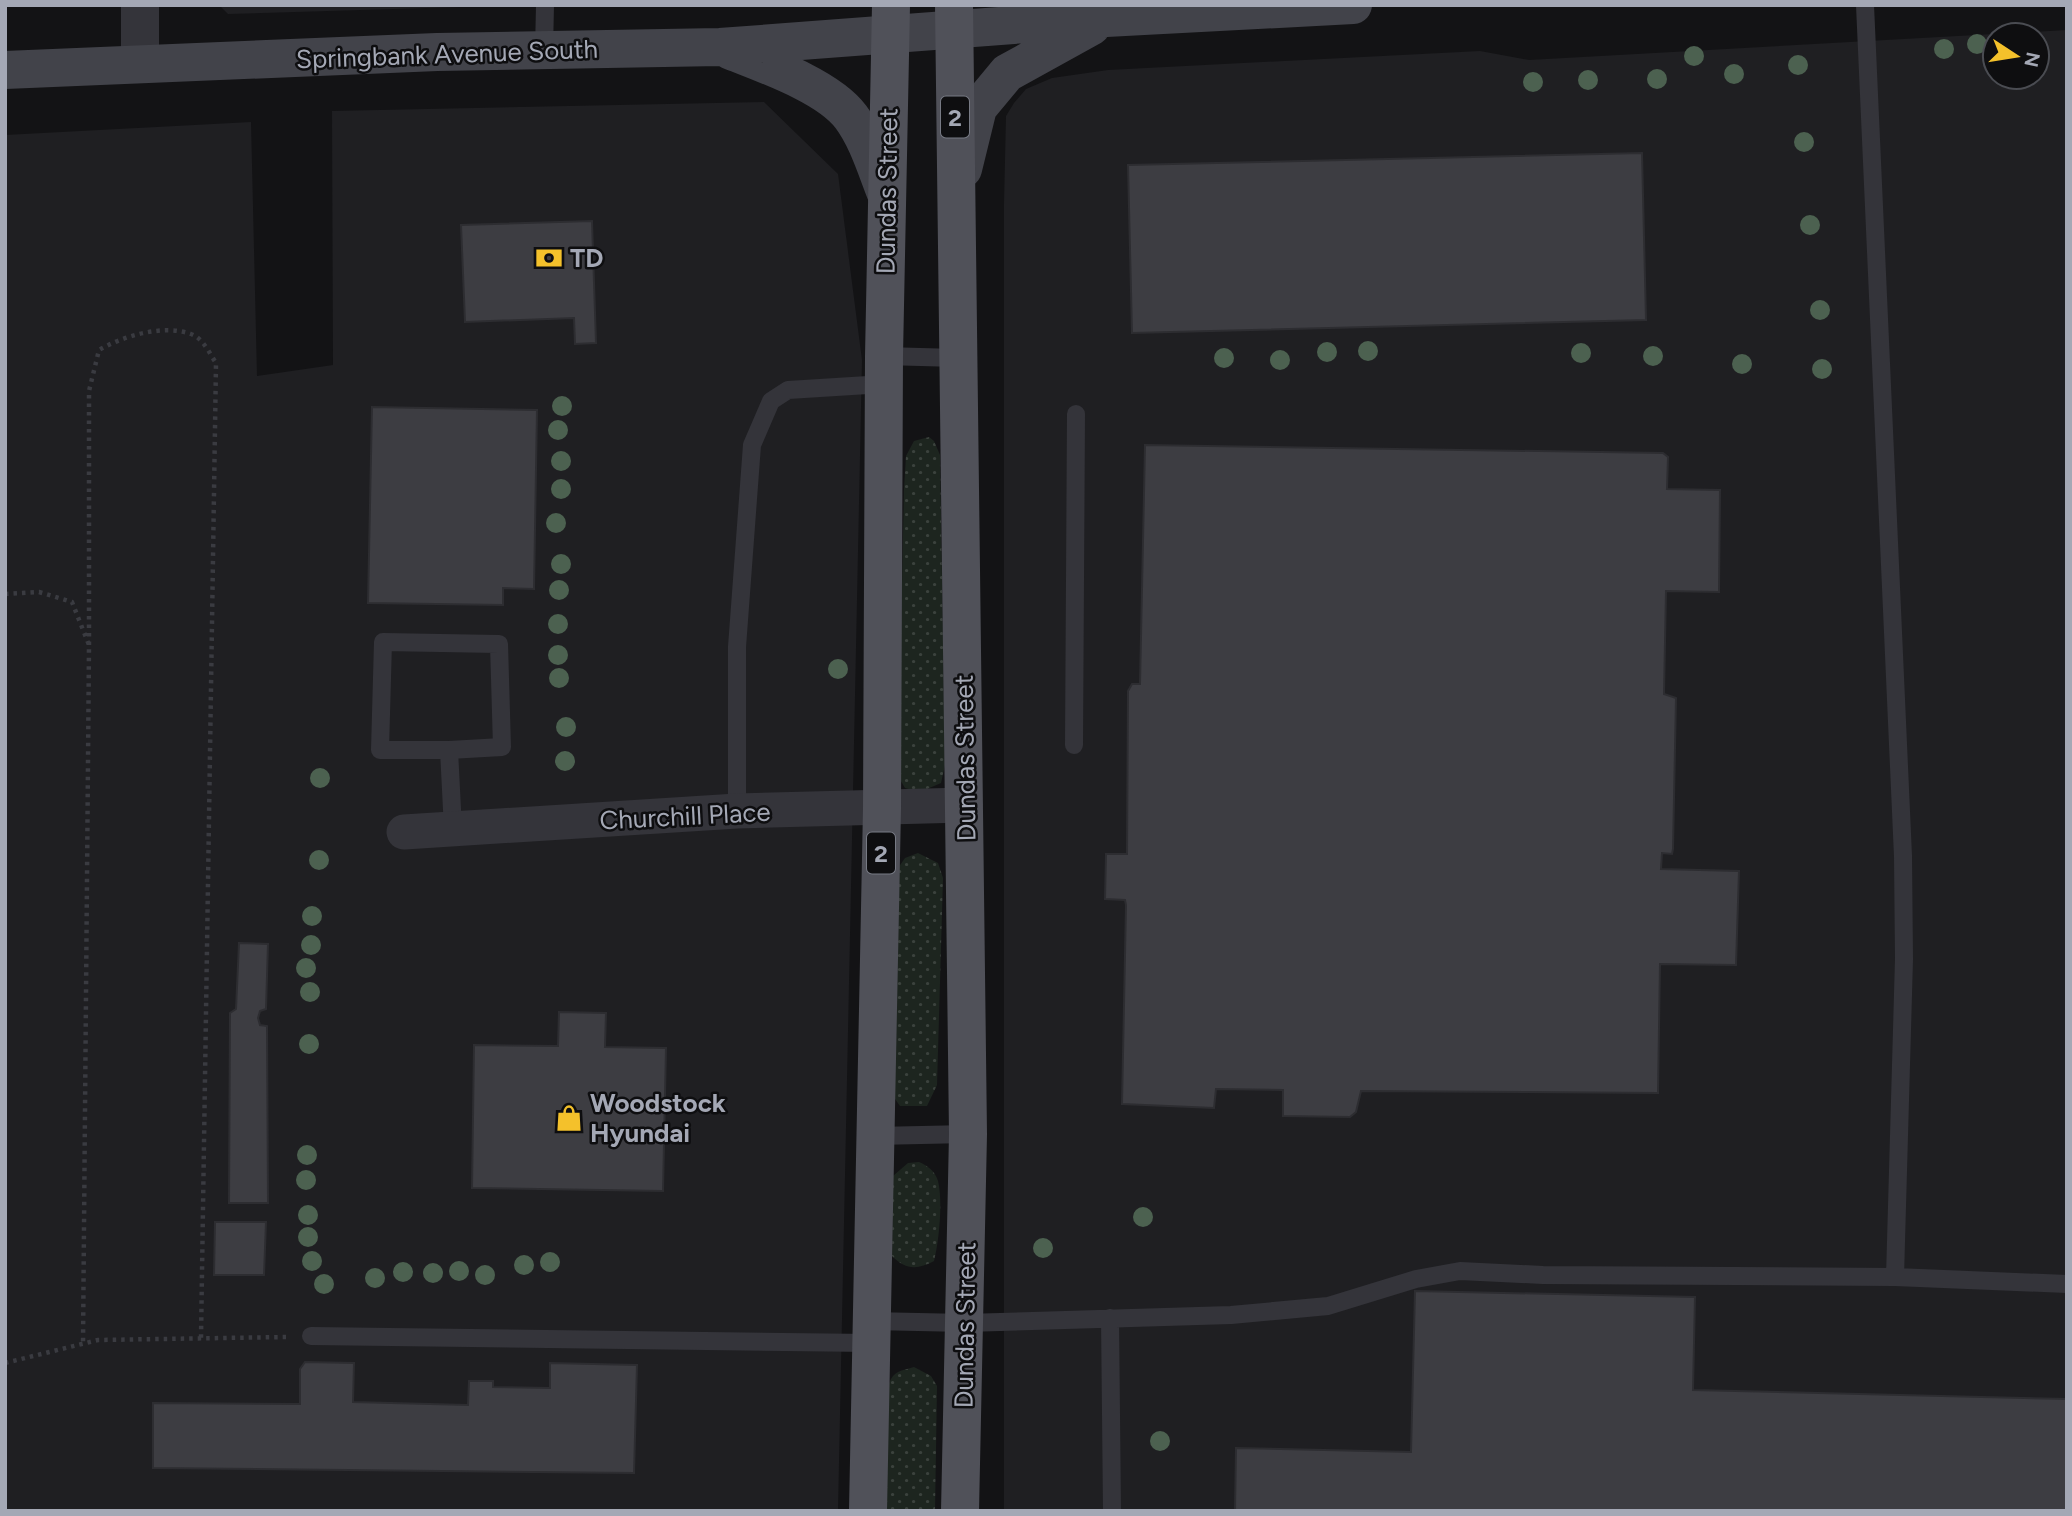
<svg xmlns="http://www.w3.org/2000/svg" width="2072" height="1516" viewBox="0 0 2072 1516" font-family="Figtree,sans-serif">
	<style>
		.built { fill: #1f1f22; fill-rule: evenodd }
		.grass { fill: url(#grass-dots) }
		.building { fill: #3d3d42; stroke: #2d2d31; stroke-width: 2 }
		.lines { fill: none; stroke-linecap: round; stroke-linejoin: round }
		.path { stroke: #3a3b41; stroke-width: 4.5; stroke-dasharray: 3.5 5; stroke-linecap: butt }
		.service { stroke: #34343a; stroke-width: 18 }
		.minor { stroke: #34343a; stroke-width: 35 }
		.tertiary { stroke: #34343a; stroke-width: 38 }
		.secondary { stroke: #42434a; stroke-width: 38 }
		.primary { stroke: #505159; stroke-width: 38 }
		.tree { fill: #4c6150 }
		.labels { text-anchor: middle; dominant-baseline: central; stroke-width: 5; stroke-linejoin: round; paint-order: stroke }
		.shield { fill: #0e0e10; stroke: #777a84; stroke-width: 2 }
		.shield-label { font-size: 24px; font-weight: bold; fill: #a4a8b5 }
		.street-label { font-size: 26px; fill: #a4a8b5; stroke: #0e0e10 }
		.poi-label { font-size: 26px; font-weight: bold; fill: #a4a8b5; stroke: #0e0e10; text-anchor: start }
	</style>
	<defs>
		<pattern id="grass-dots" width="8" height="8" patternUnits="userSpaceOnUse" patternTransform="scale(1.75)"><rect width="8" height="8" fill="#1d251f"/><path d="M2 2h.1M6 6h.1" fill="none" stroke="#3b423d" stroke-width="1.8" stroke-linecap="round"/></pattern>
	</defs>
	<rect width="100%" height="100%" fill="#131315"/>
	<!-- built -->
	<path class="built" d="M219 5H526L228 14Z
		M2067 30V1511H1004V204L1006 116 1014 103 1026 89 1052 78 1108 70 1480 51 1529 60ZM1995 35H2037V77H1995Z
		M764 102 838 174 862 360 838 1511H5V135L251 122 257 376 333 365 332 111Z"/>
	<!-- grass -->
	<path class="grass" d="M929 437 934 441 940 455 945 765 941 783 920 792 905 788 898 776 904 489 906 456 914 441Z
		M918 853 938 863 943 878 937 1085 927 1106H900L893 1096 896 871 905 858Z
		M919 1162C928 1166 935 1171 938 1181 943 1201 939 1241 934 1261 917 1270 906 1270 892 1256L893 1176 908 1163Z
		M914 1367 931 1376 937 1386 935 1511H886C886 1484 880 1399 891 1379 896 1370 905 1370 914 1367Z"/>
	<!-- building -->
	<path class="building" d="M1642 153 1646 320 1132 333 1128 165Z
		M592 221 596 343 575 344 574 318 465 322 461 225Z
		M372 407 537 410 534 589 503 588V605L368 603Z
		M1145 445 1663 453 1668 457 1667 489 1720 490 1719 592 1666 591 1664 694 1676 698 1673 849 1672 854 1662 853 1661 869 1739 871 1736 965 1660 964 1658 1093 1361 1091 1356 1112 1350 1117 1283 1116V1090L1216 1089 1214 1108 1122 1104 1126 905 1125 900 1105 899 1106 854H1127L1128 691 1132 684H1140Z
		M239 943 268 944 266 1009 260 1011 258 1018 260 1025 267 1026 268 1203H229L230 1013 236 1009Z
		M559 1012 606 1013 605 1047 666 1048 663 1191 472 1188 474 1045 558 1046Z
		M215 1222H266L264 1275H214Z
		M1415 1291 1695 1297 1693 1390 2067 1399V1511H1235L1236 1448 1411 1452Z
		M305 1362 354 1363 353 1402 468 1405 469 1381H493V1387L550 1388V1363L637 1365 634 1473 153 1468V1403L300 1404V1369Z"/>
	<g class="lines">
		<!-- path -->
		<path class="path" d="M5 594 39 592 72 602 89 645 83 1344
			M89 645V391L99 350C123 336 163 324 191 334 203 338 210 354 216 363L201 1338
			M5 1363 98 1340 286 1337"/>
		<!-- service -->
		<path class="service" d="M1865 5 1903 856 1904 959 1895 1277
			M544 51 545 5
			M884 356 957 358
			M1074 745 1076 414
			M449 750H380L383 642 499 644 502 747 449 750 453 829
			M737 811V647L752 445 771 401 788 390 884 384
			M875 1136 968 1134
			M1110 1318 1112 1511
			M871 1321 965 1323 1231 1315 1328 1306 1416 1279 1460 1271 1543 1275 1895 1277 2067 1284
			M311 1336 871 1343"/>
		<!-- minor -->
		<path class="minor" d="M404 832 737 811 965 805"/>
		<!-- tertiary -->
		<path class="tertiary" d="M140 64V5"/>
		<!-- secondary -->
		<path class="secondary" d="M729 50C764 64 828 86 851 117 868 140 876 169 887 196
			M5 70 437 52 720 47 1106 18 1353 5
			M963 169 978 108 1007 73 1092 26"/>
		<!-- primary -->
		<path class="primary" d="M954 5 968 1134 960 1511
			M868 1511 882 808 884 356 891 5"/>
	</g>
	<!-- trees -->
	<g class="tree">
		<circle cx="1977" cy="44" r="10"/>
		<circle cx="1944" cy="49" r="10"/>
		<circle cx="1694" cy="56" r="10"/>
		<circle cx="1798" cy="65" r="10"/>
		<circle cx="1734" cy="74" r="10"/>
		<circle cx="1657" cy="79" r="10"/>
		<circle cx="1588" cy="80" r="10"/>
		<circle cx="1533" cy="82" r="10"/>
		<circle cx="1804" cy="142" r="10"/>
		<circle cx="1810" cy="225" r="10"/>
		<circle cx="1820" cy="310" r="10"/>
		<circle cx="1368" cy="351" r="10"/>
		<circle cx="1327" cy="352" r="10"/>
		<circle cx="1581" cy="353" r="10"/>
		<circle cx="1653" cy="356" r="10"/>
		<circle cx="1224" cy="358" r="10"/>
		<circle cx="1280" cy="360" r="10"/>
		<circle cx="1742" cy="364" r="10"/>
		<circle cx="1822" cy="369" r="10"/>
		<circle cx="562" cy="406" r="10"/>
		<circle cx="558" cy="430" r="10"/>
		<circle cx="561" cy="461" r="10"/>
		<circle cx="561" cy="489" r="10"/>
		<circle cx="556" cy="523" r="10"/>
		<circle cx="561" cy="564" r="10"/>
		<circle cx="559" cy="590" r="10"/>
		<circle cx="558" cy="624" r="10"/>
		<circle cx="558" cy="655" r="10"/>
		<circle cx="838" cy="669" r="10"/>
		<circle cx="559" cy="678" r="10"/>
		<circle cx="566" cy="727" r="10"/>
		<circle cx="565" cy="761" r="10"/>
		<circle cx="320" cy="778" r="10"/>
		<circle cx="319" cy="860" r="10"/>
		<circle cx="312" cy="916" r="10"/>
		<circle cx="311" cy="945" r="10"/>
		<circle cx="306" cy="968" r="10"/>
		<circle cx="310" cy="992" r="10"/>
		<circle cx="309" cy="1044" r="10"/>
		<circle cx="307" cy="1155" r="10"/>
		<circle cx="306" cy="1180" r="10"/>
		<circle cx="308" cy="1215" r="10"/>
		<circle cx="1143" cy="1217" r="10"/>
		<circle cx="308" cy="1237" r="10"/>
		<circle cx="1043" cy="1248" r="10"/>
		<circle cx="312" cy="1261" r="10"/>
		<circle cx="550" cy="1262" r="10"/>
		<circle cx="524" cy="1265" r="10"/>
		<circle cx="459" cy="1271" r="10"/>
		<circle cx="403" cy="1272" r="10"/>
		<circle cx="433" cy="1273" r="10"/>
		<circle cx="485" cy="1275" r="10"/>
		<circle cx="375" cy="1278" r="10"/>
		<circle cx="324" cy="1284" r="10"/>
		<circle cx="1160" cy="1441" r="10"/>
	</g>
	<!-- icons -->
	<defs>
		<symbol id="bank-bare" viewBox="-9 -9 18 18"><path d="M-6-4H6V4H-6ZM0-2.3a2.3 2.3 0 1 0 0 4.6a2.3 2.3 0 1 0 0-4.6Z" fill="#f4c12b" stroke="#0e0e10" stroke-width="2.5" paint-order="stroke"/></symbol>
		<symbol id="shop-bare" viewBox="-9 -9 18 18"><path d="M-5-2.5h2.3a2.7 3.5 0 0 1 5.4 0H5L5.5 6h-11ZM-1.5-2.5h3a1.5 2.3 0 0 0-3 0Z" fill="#f4c12b" stroke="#0e0e10" stroke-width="2.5" paint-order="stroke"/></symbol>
	</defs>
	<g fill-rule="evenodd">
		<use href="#bank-bare" x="530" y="239" width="38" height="38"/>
		<use href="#shop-bare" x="550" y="1099" width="38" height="38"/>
	</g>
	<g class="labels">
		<!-- shield labels -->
		<g class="shield">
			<rect x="941" y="96.5" width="28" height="41" rx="5"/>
			<rect x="867" y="832.5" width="28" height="41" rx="5"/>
		</g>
		<g class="shield-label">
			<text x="955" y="117">2</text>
			<text x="881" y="853">2</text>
		</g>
		<!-- street labels -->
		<g class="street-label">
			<text transform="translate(447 54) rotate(-2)">Springbank Avenue South</text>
			<text transform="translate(887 191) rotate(-89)">Dundas Street</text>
			<text transform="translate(965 758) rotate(-91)">Dundas Street</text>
			<text transform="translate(685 816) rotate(-3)">Churchill Place</text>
			<text transform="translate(965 1325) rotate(-89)">Dundas Street</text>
		</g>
		<!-- poi labels -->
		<g class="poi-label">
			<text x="570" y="258">TD</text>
			<text x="590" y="1103">Woodstock<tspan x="590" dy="30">Hyundai</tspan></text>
		</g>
	</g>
	<!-- border -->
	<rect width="2072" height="1516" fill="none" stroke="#a4a8b5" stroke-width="14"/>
	<!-- north arrow -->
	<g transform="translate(2016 56) rotate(102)"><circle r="33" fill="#0e0e10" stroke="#4a4c52" stroke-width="2"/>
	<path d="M0-5L12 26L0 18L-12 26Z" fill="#f4c12b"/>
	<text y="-10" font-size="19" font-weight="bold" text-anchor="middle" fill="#a4a8b5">N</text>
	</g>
</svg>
